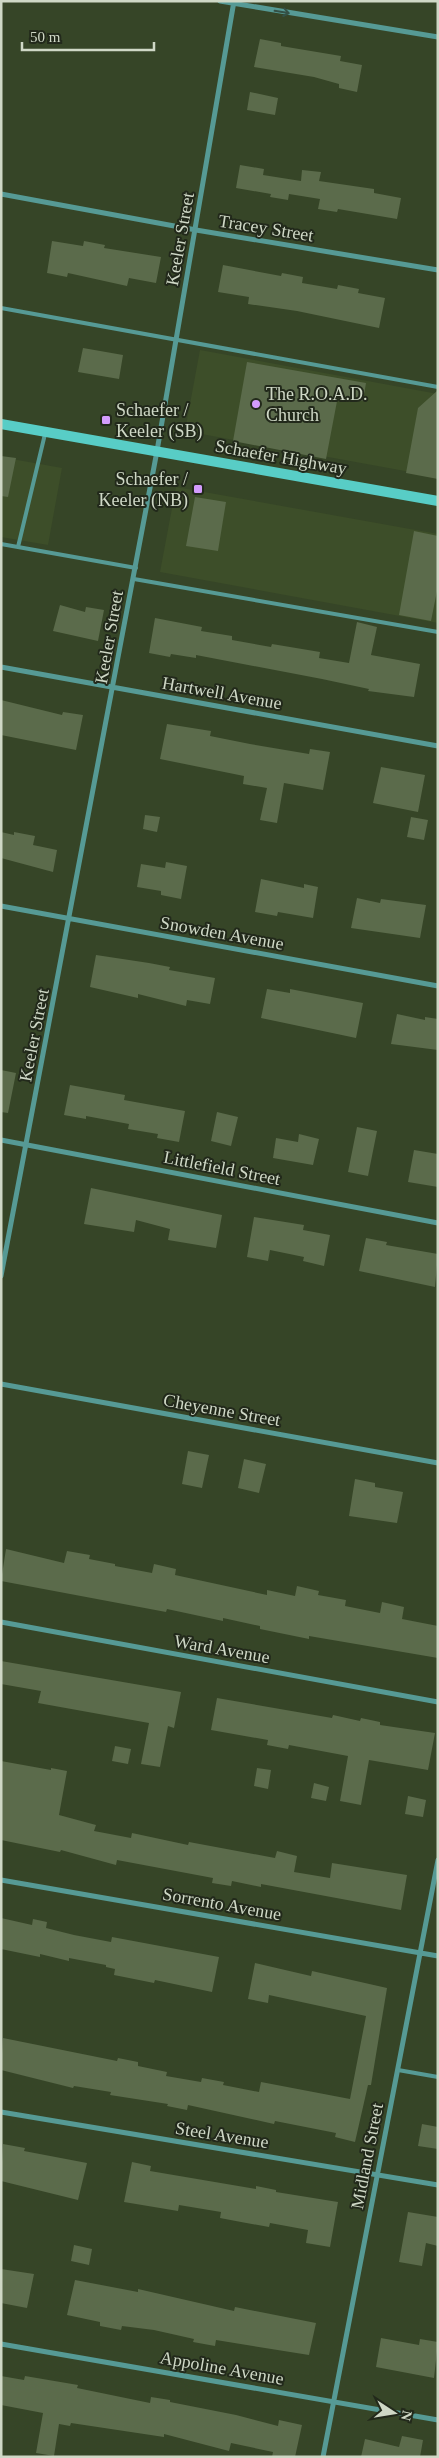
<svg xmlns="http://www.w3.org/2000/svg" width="439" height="2458" viewBox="0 0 439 2458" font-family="Georgia,serif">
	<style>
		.built { fill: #3d4e29 }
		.building { fill: #5b6b4b }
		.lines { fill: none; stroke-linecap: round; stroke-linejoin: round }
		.lane { stroke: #569a95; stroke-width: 4 }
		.street { stroke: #569a95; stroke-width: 5 }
		.secondary { stroke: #58cdc6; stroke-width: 10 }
		.oneway { stroke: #345146 }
		.poi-dot { fill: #d39cfc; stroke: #22291b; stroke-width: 2 }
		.labels { text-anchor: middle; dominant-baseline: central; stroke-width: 4; stroke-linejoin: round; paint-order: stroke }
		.street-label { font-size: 18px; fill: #cfd8c6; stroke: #22291b }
		.poi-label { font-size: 18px; fill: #cfd8c6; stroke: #22291b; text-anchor: start }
	</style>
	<rect width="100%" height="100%" fill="#364527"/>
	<!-- built -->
	<path class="built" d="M200 350 438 394V477L185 431Z
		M1 457 62 468 48 545 1 537Z
		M176 487 438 534V623L160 572Z"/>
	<!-- building -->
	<path class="building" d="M260 39 281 43V46L341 56 340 61 362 65 357 92 339 88V84L314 77 254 67Z
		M250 92 278 98 275 115 247 110Z
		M240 165 264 169 263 175 301 181 302 170 321 172 319 181 374 189V193L401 198 397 219 338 209 337 212 318 209 320 199 289 194 288 200 270 197 271 194 236 188Z
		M52 241 83 246 84 241 105 245 104 248 161 257 156 283 129 278 127 286 68 273 67 277 47 273Z
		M223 265 281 276 282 273 303 277 302 283 337 289 338 285 359 289 358 293 385 298 379 328 297 311 248 304 249 297 218 292Z
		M83 348 123 355 119 379 78 372Z
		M247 362 366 383 363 401 338 396 326 459 233 441Z
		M437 391 438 479 406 473 418 408Z
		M1 456 16 458 8 497 1 496Z
		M195 497 226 502 218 551 186 546Z
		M414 531 438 536V586L431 621 399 615Z
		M60 605 85 612 86 607 104 610 98 641 53 631Z
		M155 618 202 627 201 631 232 636V640L271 647 272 644 320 652 319 658 349 663 357 622 377 627 371 655 420 664 414 697 368 691 369 689 322 679 196 655V658L171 654 170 657 149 653Z
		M1 700 62 715 63 712 83 715 76 750 1 735Z
		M167 724 211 731 210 736 250 744 309 754 310 749 330 752 323 790 284 783 277 823 260 820 267 788 243 784 244 776 160 759Z
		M381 767 425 775 418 812 373 803Z
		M145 815 160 817 157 832 143 829Z
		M411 817 428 820 424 840 407 837Z
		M1 832 14 835V832L35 836 33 845 57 850 53 872 1 858Z
		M166 862 187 866 181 899 161 895V891L137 887 141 864 165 868Z
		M261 879 304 888V884L318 887 313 918 278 912 277 916 255 912Z
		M357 898 380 903 381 899 426 905 420 938 351 928Z
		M96 955 149 963 170 967 169 970 215 978 210 1004 187 1000 186 1006 138 994V998L90 987Z
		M267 989 290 993V989L363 1003 356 1038 261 1018Z
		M397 1014 425 1020V1017L438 1019V1050L391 1044Z
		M1 1070 16 1073 8 1113 1 1112Z
		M70 1085 125 1095 124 1100 185 1111 179 1142 157 1138 158 1134 128 1129 129 1124 86 1116V1119L64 1115Z
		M217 1112 238 1117 231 1146 211 1141Z
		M357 1127 377 1131 368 1176 348 1172Z
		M299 1134 319 1139 313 1165 273 1158 276 1138 298 1142Z
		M414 1150 438 1154V1187L408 1182Z
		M91 1188 222 1215 216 1248 168 1240 170 1229 136 1220 134 1232 84 1224Z
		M254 1217 304 1225 303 1230 330 1235 324 1266 303 1261 304 1257 270 1250 268 1261 247 1257Z
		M366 1238 387 1242 386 1245 438 1254 435 1287 359 1271Z
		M188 1451 209 1455 202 1488 182 1484Z
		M244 1459 266 1464 259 1493 238 1488Z
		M355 1479 375 1483V1487L403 1492 397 1523 349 1516Z
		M6 1549 64 1563 67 1551 90 1555 89 1559 115 1564V1566L152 1573 154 1564 176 1569 175 1575 267 1595V1590L295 1596 297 1586 319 1591 318 1595 346 1600 345 1606 380 1613 382 1602 404 1607 402 1619 438 1626V1658L309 1636V1639L260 1629V1626L223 1618V1621L167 1609 166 1612 1 1581Z
		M1 1661 181 1692 174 1728 168 1726 160 1767 141 1764 149 1723 38 1703 41 1691 1 1684Z
		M217 1698 332 1718 333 1715 360 1721 361 1718 380 1722V1725L435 1733 428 1770 369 1760 361 1805 340 1801 348 1756 289 1745 288 1749 267 1745 268 1740 211 1730Z
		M115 1746 131 1749 128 1764 112 1761Z
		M1 1761 51 1770V1768L67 1771 59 1815 96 1825 94 1831 131 1838 132 1833 188 1845 189 1842 275 1858 277 1851 297 1856 294 1872 330 1878 332 1863 407 1875 401 1910 261 1884V1887L232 1881 231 1886 212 1883 213 1878 117 1860 116 1865 61 1850 60 1852 1 1840Z
		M257 1768 271 1770 268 1789 254 1786Z
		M314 1783 329 1787 326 1801 311 1798Z
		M408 1796 426 1800 423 1817 405 1814Z
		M1 1918 32 1925 33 1919 47 1922 46 1928 74 1935 111 1942 112 1937 219 1957 212 1992 155 1980 154 1983 114 1975 115 1969 106 1967V1965L69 1958V1961L40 1954V1957L1 1949Z
		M255 1963 311 1976 312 1971 387 1988 371 2085H368L355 2142 335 2137 336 2133 275 2121 274 2124 188 2105 187 2110 167 2106 168 2104 110 2095 111 2092 74 2086 73 2088 1 2070 3 2038 117 2061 118 2058 138 2062V2066L167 2072 166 2076 201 2082 202 2078 224 2082 223 2085 259 2092 261 2082 350 2099 366 2016 269 1995 268 2003 248 1999Z
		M422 2124 438 2127V2149L418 2146Z
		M3 2144 25 2148 24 2151 87 2163 78 2200 1 2181Z
		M132 2162 151 2166 150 2171 256 2189V2186L276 2190V2192L338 2202 330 2247 306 2243 308 2230 270 2223 269 2227 241 2222 220 2218 221 2212 179 2205 178 2211 124 2202Z
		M408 2212 438 2217V2246L426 2243 422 2266 399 2262Z
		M74 2245 92 2249 89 2265 71 2261Z
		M1 2269 34 2274 27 2308 1 2303Z
		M75 2280 138 2292V2289L234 2311 235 2307 316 2323 309 2355 216 2340 215 2346 193 2342 194 2339 154 2330 122 2326 121 2330 100 2326V2322L67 2315Z
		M381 2338 419 2345 420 2339 438 2342 434 2378 376 2367Z
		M1 2376 24 2380 25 2376 78 2385 77 2388 150 2403 151 2397 170 2400V2402L236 2415 278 2426 279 2420 302 2425 295 2457H272L273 2452 231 2443 229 2451 164 2434V2437L71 2423 70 2426 59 2424 54 2456 36 2453 43 2413 1 2405Z
		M402 2436 423 2440 420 2457H361L365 2439 399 2447Z"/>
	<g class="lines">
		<!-- lane -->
		<path class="lane" d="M1 308 438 387
			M1 544 136 568
			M18 547 45 434
			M134 579 438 632
			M398 2070 438 2077"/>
		<!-- street -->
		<path class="street" d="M220 1 438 37
			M1 194 196 230 438 270
			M1 667 438 746
			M1 906 438 986
			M1 1140 438 1223
			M1 1276 157 451 234 1
			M1 1384 438 1463
			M1 1622 438 1702
			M1 1880 438 1956
			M1 2112 438 2185
			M1 2344 438 2420
			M323 2457 438 1860"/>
		<!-- secondary -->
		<path class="secondary" d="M1 424 438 501"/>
	</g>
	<!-- one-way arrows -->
	<defs><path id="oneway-shaft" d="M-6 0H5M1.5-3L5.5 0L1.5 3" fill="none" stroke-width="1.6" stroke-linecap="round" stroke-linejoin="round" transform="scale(1.25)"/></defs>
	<use class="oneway" href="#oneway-shaft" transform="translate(282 12) rotate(9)"/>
	<!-- markers -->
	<g class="poi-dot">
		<circle cx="256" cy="404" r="5"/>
		<rect x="101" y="415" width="10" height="10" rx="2.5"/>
		<rect x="193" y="484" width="10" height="10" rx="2.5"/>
	</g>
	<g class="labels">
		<!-- street labels -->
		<g class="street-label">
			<text transform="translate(266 228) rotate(9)">Tracey Street</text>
			<text transform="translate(180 239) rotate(-80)">Keeler Street</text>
			<text transform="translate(281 457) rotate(10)">Schaefer Highway</text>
			<text transform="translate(109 637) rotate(-80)">Keeler Street</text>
			<text transform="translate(222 693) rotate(10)">Hartwell Avenue</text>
			<text transform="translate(222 933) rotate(10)">Snowden Avenue</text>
			<text transform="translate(34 1035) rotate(-79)">Keeler Street</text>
			<text transform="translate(222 1168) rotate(11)">Littlefield Street</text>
			<text transform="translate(222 1410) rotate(10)">Cheyenne Street</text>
			<text transform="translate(222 1649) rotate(10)">Ward Avenue</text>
			<text transform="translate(222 1904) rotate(10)">Sorrento Avenue</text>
			<text transform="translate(222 2135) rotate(9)">Steel Avenue</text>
			<text transform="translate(367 2156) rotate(-79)">Midland Street</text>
			<text transform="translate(222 2368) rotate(10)">Appoline Avenue</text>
		</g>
		<!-- poi labels -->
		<g class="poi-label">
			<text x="266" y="394">The R.O.A.D.<tspan x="266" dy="21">Church</tspan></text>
			<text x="116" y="410">Schaefer /<tspan x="116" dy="21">Keeler (SB)</tspan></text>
			<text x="188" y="479" text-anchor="end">Schaefer /<tspan x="188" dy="21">Keeler (NB)</tspan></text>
		</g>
	</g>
	<!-- border -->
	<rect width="439" height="2458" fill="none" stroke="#cfd8c6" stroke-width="5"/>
	<!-- north arrow -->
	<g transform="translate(394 2413) rotate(102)" stroke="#22291b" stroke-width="4" paint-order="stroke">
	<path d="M0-4L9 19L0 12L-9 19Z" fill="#cfd8c6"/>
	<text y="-8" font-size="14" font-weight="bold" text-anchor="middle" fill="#cfd8c6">N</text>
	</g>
	<!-- scale -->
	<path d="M22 42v8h132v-8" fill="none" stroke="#cfd8c6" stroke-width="2.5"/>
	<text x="30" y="42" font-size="15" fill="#cfd8c6" stroke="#22291b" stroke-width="4" paint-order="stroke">50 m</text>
</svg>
